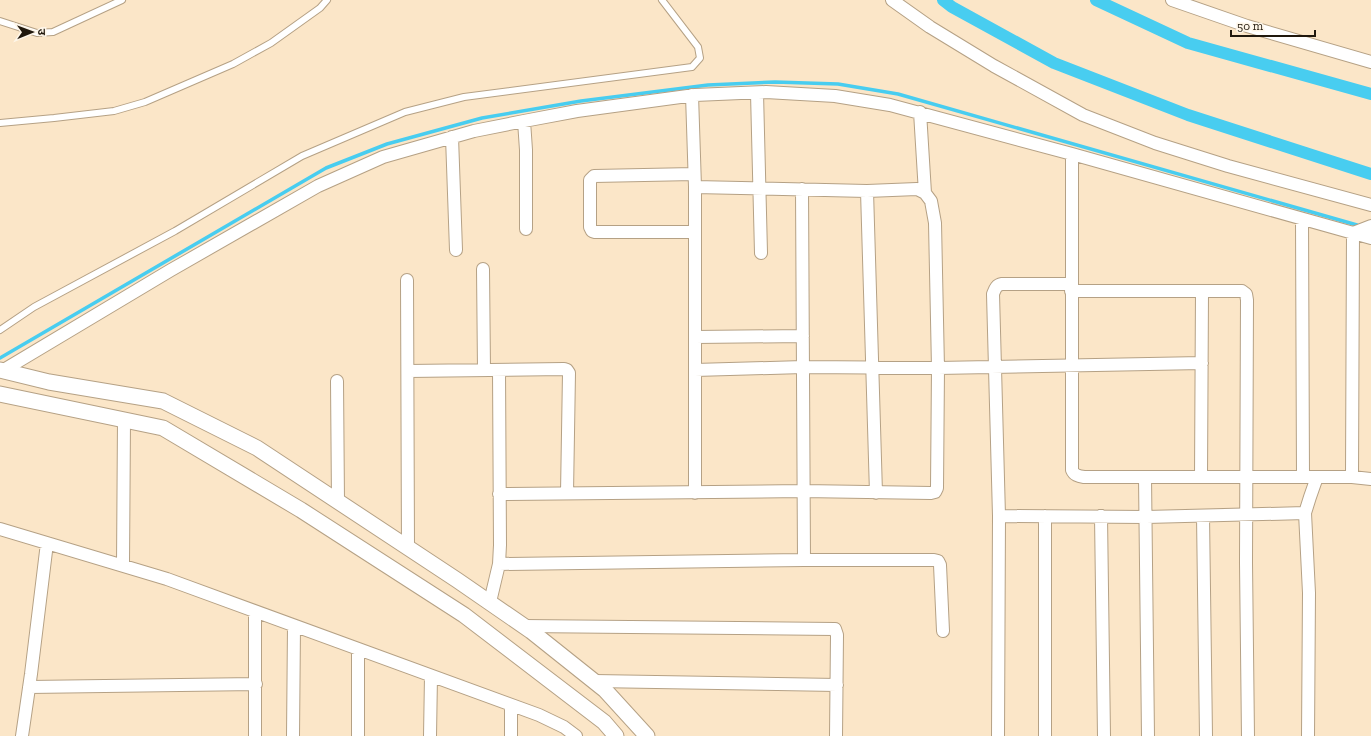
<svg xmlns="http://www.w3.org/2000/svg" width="1371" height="736" viewBox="0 0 1371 736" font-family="'Zilla Slab','Noto Sans Devanagari',serif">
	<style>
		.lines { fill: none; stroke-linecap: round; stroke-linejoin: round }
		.stream { stroke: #48cdf0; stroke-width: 3.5 }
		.canal { stroke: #48cdf0; stroke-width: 12 }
		.service-casing { stroke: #b5a185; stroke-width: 8 }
		.minor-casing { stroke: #b5a185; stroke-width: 14 }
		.tertiary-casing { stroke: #b5a185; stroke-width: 17 }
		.service { stroke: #fff; stroke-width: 6 }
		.minor { stroke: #fff; stroke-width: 12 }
		.tertiary { stroke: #fff; stroke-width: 15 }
	</style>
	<rect width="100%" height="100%" fill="#fbe6c8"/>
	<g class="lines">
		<!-- stream -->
		<path class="stream" d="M0 358 326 168 387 144 482 118 581 101 708 85 775 82 838 84 898 94 1357 225"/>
		<!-- canal -->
		<path class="canal" d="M943 0 952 7 1054 63 1188 115 1371 174
			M1096 0 1188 43 1371 94"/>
		<defs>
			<path id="service" d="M0 21 37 33 53 32 122 0
				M0 123 54 118 114 111 145 102 233 64 271 43 320 8 327 0
				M0 330 34 307 175 231 302 156 405 112 464 97 692 67 700 58 698 47 662 0"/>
			<path id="minor" d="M892 0 930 27 994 66 1083 115 1155 143 1228 166 1371 205
				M1172 0 1247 26 1371 62
				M757 93 761 253
				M692 95 695 187V493
				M920 112 925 193
				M524 121 526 150V229
				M452 137 456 250
				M1072 154V470C1074 475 1078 476 1084 477H1352L1371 479
				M694 174 594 176 590 180V227L592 231 595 232H695
				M802 189 804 560
				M867 191 876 493
				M1302 219 1303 477
				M483 269 484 370
				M407 280 408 548
				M1071 291H1242L1246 294 1247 300 1246 563 1248 736
				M695 337 803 336
				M695 370 803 367 938 368 1202 363
				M2 371 171 270 318 186 383 157 474 131 524 121 577 111 695 95 766 92 835 96 890 105 1072 154 1371 238
				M408 371 564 369 567 370 569 373 567 493
				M337 381 338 502
				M1145 477 1148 736
				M1201 477 1202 291
				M1352 477 1353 233 1371 226
				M499 494 803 491 931 493 935 492 937 488 938 368 935 223 931 201 925 193 917 189 867 191 695 187
				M999 516 1146 517 1305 513
				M1045 516V736
				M1101 516 1104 736
				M1203 516 1206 736
				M0 529 167 579 539 715 564 727 576 736
				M499 564 804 560H934L938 561 940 565 943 631
				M123 565 124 420
				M490 602 499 564 500 545 499 370
				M523 626 835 629 837 635 836 736
				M358 649V736
				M594 681 837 685
				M29 687 256 684
				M22 736 31 674 47 543
				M255 736V612
				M293 736 294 626
				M430 736 431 676
				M511 736V705
				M998 736 999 516 993 294C995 289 996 285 1002 284H1072
				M1308 736 1309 593 1305 513 1310 497 1317 477"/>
			<path id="tertiary" d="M0 370 49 382 163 401 257 448 457 580 531 631 605 690 647 736
				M0 394 163 428 301 510 464 615 604 722 616 736"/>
		</defs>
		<!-- service casing -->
		<use href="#service" class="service-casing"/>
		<!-- minor casing -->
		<use href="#minor" class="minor-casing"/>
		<!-- tertiary casing -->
		<use href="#tertiary" class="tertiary-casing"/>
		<!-- service -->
		<use href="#service" class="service"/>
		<!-- minor -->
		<use href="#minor" class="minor"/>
		<!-- tertiary -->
		<use href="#tertiary" class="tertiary"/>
	</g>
	<!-- north arrow -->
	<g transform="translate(32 32) rotate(89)" stroke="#fef6e9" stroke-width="3" paint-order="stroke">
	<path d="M0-3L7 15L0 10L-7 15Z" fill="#20180d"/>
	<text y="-6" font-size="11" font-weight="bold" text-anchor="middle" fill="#20180d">उ</text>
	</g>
	<!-- scale -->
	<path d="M1231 30v6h84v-6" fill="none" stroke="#20180d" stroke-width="2"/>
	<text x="1237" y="30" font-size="12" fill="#20180d" stroke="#fef6e9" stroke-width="3" paint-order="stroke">50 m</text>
</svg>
